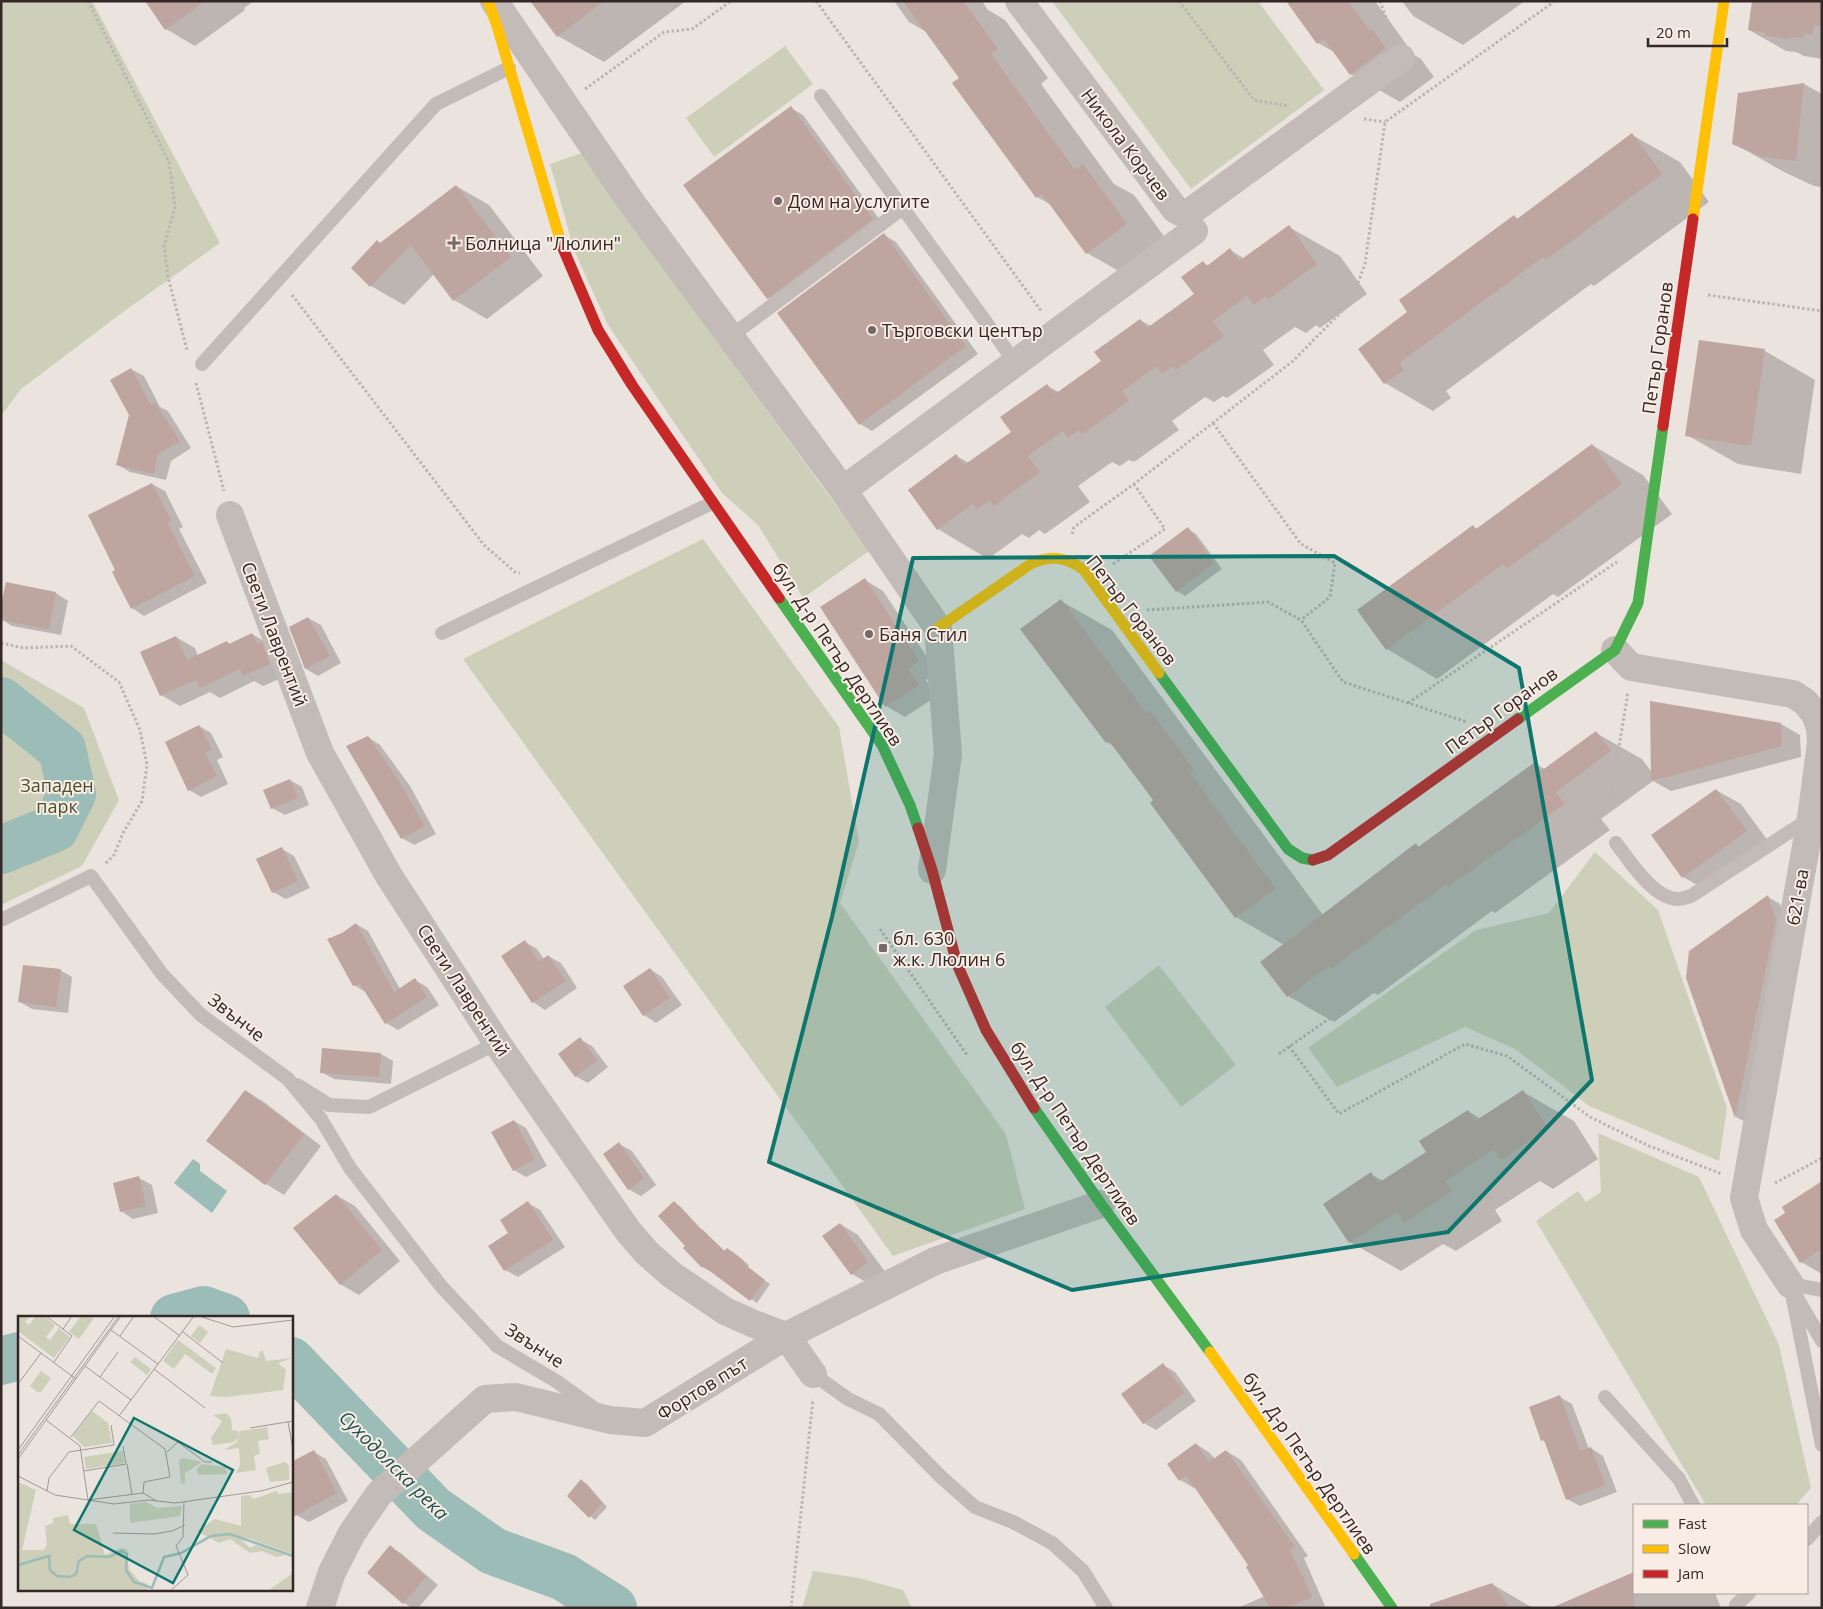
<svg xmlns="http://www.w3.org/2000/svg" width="1823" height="1609" viewBox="0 0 1823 1609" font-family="'Open Sans',sans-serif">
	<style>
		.green { fill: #cecfb9 }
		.water { fill: #9bbcb7 }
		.shadow { fill: #0003 }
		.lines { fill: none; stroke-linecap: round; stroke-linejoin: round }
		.river { stroke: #9bbcb7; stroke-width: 48 }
		.building { fill: #bea5a0 }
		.path { stroke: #bcb4b0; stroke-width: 3; stroke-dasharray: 2.5 2.5; stroke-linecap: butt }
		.lane { stroke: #c3bbb7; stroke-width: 14 }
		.street { stroke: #c3bbb7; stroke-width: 28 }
		.fast { stroke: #4caf50; stroke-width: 11 }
		.slow { stroke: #ffc107; stroke-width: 11 }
		.jam { stroke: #c62828; stroke-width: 11 }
		.marked { fill: #0f766e; fill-opacity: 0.2; stroke: #0f766e; stroke-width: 4; stroke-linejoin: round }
		.poi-dot { fill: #746966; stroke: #f8ece5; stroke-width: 2 }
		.labels { text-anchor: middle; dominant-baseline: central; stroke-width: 4; stroke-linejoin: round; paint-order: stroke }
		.street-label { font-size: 18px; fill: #342826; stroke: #f8ece5 }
		.poi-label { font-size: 18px; fill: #342826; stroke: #f8ece5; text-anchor: start }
		.park-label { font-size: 18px; fill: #49512b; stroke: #f8ece5 }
		.water-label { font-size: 19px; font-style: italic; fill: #1e534f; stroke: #f8ece5 }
		.inset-river { fill: none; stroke: #9bbcb7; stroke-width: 2.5 }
		.inset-road { fill: none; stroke: #a29894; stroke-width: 1 }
		.view { fill: #0f766e; fill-opacity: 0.15; stroke: #0f766e; stroke-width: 2.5 }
		.inset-edge { fill: none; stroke: #342826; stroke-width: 2.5 }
	</style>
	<rect width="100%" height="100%" fill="#ebe3de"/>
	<!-- green -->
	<path class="green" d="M1 1H92L220 243 123 312 21 389 1 416Z
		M1052 1H1258L1324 90 1191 189Z
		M785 46 813 84 714 157 686 118Z
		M582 153 620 209 869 551 803 598 758 525 722 493 608 325 574 250 550 164Z
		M703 539 839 727 859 842 840 903 1006 1134 1025 1209 893 1256 463 659Z
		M1 660 84 708 119 800 82 866 1 905Z
		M1595 852 1658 910 1727 1108 1719 1161 1589 1106 1515 1049 1465 1027 1337 1087 1308 1048 1476 930 1549 913Z
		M1159 965 1236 1065 1181 1107 1105 1007Z
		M1598 1133 1699 1177 1779 1345 1811 1488 1796 1505H1706L1536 1221 1578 1191 1586 1202 1601 1192Z
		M813 1571 859 1578 903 1590 912 1608H802Z"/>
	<!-- water -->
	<path class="water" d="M193 1159 200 1164V1171L227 1191 212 1213 174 1183Z"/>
	<!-- shadow -->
	<path class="shadow" d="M146 1H254L244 8 245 10 195 46 166 29Z
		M532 1H686L604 62 558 36Z
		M894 1H982L988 10 1005 20 1048 78 1041 84 1114 184 1134 195 1177 254 1138 282 1087 253 1053 206 1037 197 960 78 928 33 909 22Z
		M1288 1H1375L1414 55 1421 59 1434 77 1400 102 1351 74 1336 53 1318 43Z
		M1402 1H1525L1463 45 1413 16Z
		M1822 1V59L1804 56 1796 52 1786 51 1749 30Z
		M1804 84 1822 94V187L1814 186 1784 172 1733 143 1739 94Z
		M791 108 803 115 885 227 780 305 768 298Z
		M1632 135 1680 162 1709 202 1594 286 1591 284 1446 391 1451 398 1433 411 1385 383 1360 350 1409 312 1514 216 1518 219Z
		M456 186 489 205 543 276 487 319 454 300 434 274 404 305 371 286 381 244Z
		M1289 227 1340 256 1367 294 1320 328 1316 325 1306 333 1295 327 1263 350 1274 365 1227 398 1223 396 1214 402 1205 397 1172 421 1179 430 1134 462 1129 460 1120 466 1112 462 1078 486 1090 502 1045 534 1039 530 1029 538 1022 534 988 559 938 529 956 456 969 463 1013 432 1047 386 1059 392 1102 361 1140 320 1151 326 1196 294 1203 263 1209 266 1230 250 1245 259Z
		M884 235 896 242 978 354 872 431 860 424Z
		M1765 351 1815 380 1801 474 1738 464 1687 435Z
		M131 369 144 376 160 407 168 411 191 448 171 461 166 480 130 472 118 465 130 415Z
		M1592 445 1643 475 1672 514 1558 597 1553 594 1437 679 1387 649 1473 527 1478 529Z
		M152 484 165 491 183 527 179 529 207 583 144 616 132 608 117 571Z
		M1188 529 1196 534 1222 569 1185 596 1177 591Z
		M865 580 883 591 937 672 926 680 937 696 905 717 886 706Z
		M56 593 68 601 61 635 12 626 1 619Z
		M1061 601 1112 630 1323 915 1416 845 1420 847 1535 763 1546 770 1596 733 1642 759 1653 774 1781 724 1800 735 1801 757 1671 791 1653 781 1601 819 1610 830 1495 913 1492 911 1378 995 1374 993 1334 1022 1288 996 1284 945 1236 917 1152 804 1155 801 1115 747 1107 742Z
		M308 618 321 625 341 663 318 676 306 669 291 628Z
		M252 634 271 645 288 675 263 686 254 681 220 698 210 692 180 706 161 695 176 637 195 648 198 656 227 643 231 645Z
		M199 726 211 733 223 757 217 760 228 784 201 797 189 790Z
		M368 737 380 745 410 786 436 834 414 845 402 838Z
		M290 780 302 787 309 805 285 815 272 808Z
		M1716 790 1741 804 1771 845 1708 891 1683 877Z
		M282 849 294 856 310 888 286 899 273 892Z
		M1768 897 1780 904 1788 927 1748 1123 1736 1117 1687 978Z
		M356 924 368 931 400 989 415 980 427 987 439 1005 398 1030 386 1023 367 993 354 985 342 934Z
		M525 942 537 949 544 959 548 956 561 963 577 988 545 1010 533 1002 503 956Z
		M650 969 662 977 682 1005 656 1023 644 1015 624 986Z
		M60 970 72 977 68 1013 32 1009 20 1002Z
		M580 1039 592 1046 608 1067 588 1083 575 1076Z
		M381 1054 393 1061 391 1084 334 1079 321 1072Z
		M246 1091 264 1102 321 1146 284 1195 266 1184Z
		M1523 1092 1574 1121 1598 1159 1553 1189 1540 1181 1495 1210 1502 1221 1456 1251 1443 1244 1401 1271 1350 1242 1371 1174 1383 1181 1428 1152 1468 1111 1481 1119Z
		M514 1121 526 1128 547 1166 526 1177 514 1170Z
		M619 1144 632 1151 656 1185 641 1196 628 1189Z
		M139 1178 152 1185 158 1213 133 1219 121 1211Z
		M1822 1183V1274L1801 1262 1776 1220 1787 1213Z
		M336 1195 355 1206 400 1261 359 1295 340 1284Z
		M528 1203 540 1210 565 1247 518 1277 505 1270 490 1246 510 1233Z
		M674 1203 680 1206 703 1231 725 1251 727 1249 733 1252 749 1265 747 1268 770 1284 757 1303 709 1269 708 1270 702 1267 687 1246Z
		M840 1224 858 1235 886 1273 871 1285 852 1274Z
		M1163 1365 1175 1372 1196 1401 1156 1430 1144 1423Z
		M1560 1397 1572 1404 1589 1449 1591 1448 1603 1456 1617 1492 1580 1506 1567 1499 1547 1443 1542 1440Z
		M1196 1444 1210 1453 1215 1459 1226 1451 1241 1460 1308 1556 1304 1558 1325 1606 1321 1608H1238L1265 1596 1250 1566 1196 1487 1194 1488 1180 1480Z
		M314 1452 326 1459 348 1501 309 1522 296 1515Z
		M581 1480 587 1484 607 1507 595 1520 590 1516Z
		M390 1547 402 1554 438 1585 418 1608H412L404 1603 368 1573Z
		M1634 1573V1593H1715L1721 1608H1554Z
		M1492 1584 1533 1608H1449Z"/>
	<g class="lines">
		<!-- river -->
		<path class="river" d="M1 701 62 749 72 794 55 828 1 850
			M174 1318 204 1310 226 1318
			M1 1361 19 1356
			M291 1361 433 1509 493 1551 564 1577 613 1608"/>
	</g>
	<!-- building -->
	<path class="building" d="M145 1H205L165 30Z
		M530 1H604L557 37Z
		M903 1H963L998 49 991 54 1075 170 1083 164 1127 224 1086 254 1042 194 1036 198 952 83 959 78Z
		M1286 1H1348L1370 31 1372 29 1386 48 1350 75 1324 39 1317 44Z
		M1752 1H1822V26L1814 25 1812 35 1804 33 1803 38 1789 37V39L1766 36V33L1748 30Z
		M1804 83 1796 161 1762 157 1732 144 1738 93Z
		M791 106 873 219 767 299 683 185Z
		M1632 133 1662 174 1546 260 1543 257 1399 363 1404 370 1384 384 1358 349 1407 312 1399 300 1514 215 1517 219Z
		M456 185 511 257 453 301 411 245 370 287 351 268 377 240 380 243Z
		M1289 225 1317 264 1269 299 1266 296 1254 305 1247 296 1213 321 1224 336 1176 370 1173 366 1162 374 1157 366 1122 391 1129 401 1082 434 1079 430 1068 438 1063 431 1028 456 1040 472 994 506 990 500 977 509 973 504 937 530 908 490 956 454 964 465 1011 432 1000 417 1047 384 1055 394 1101 361 1094 352 1140 319 1147 328 1194 294 1181 277 1203 261 1207 266 1230 248 1239 261Z
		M884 233 966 346 859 425 777 313Z
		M1699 340 1765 349 1751 446 1685 436Z
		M131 368 151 405 155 403 180 441 158 454 154 474 116 465 129 415 110 380Z
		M1592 444 1622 484 1507 569 1503 564 1386 650 1357 610 1473 525 1476 529Z
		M152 483 171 520 167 522 195 576 131 609 112 572 115 570 88 515Z
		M1188 527 1214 563 1176 592 1149 556Z
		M865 578 919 661 908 669 919 685 885 707 820 607Z
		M6 582 56 592 49 629 1 620V605Z
		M1061 599 1147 714 1150 711 1173 741 1194 770 1190 773 1276 889 1235 918 1150 803 1153 800 1109 741 1106 743 1020 629Z
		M308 617 330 656 305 669 289 627Z
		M252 633 258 644 262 642 270 664 243 676 240 669 200 688 196 680 160 696 140 652 176 636 187 660 227 641 229 644Z
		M1650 701 1781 723 1782 746 1651 781Z
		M199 725 212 749 205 753 217 776 188 791 165 742Z
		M1596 731 1611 751 1556 792 1565 804 1448 887 1446 884 1331 969 1329 966 1287 997 1260 962 1416 843 1418 847 1535 762 1541 771Z
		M368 736 397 778 425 826 401 839 346 746Z
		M290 779 298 798 271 809 263 790Z
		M1716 789 1747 831 1682 878 1651 835Z
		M282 847 298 881 272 893 256 859Z
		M1768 895 1776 920 1735 1118 1686 978 1689 951Z
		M356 923 394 992 415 978 427 997 385 1024 360 984 353 986 327 939 342 933Z
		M525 940 539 962 548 955 566 981 532 1003 501 956Z
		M23 965 61 969 56 1007 18 1002Z
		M650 968 670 998 643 1016 623 986Z
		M580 1037 597 1060 575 1077 558 1054Z
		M322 1048 381 1053 379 1077 320 1073Z
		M245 1090 304 1134 265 1185 206 1141Z
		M1523 1090 1548 1129 1501 1160 1494 1149 1445 1181 1452 1191 1404 1223 1397 1212 1349 1243 1323 1204 1371 1172 1378 1183 1426 1152 1419 1141 1468 1110 1475 1121Z
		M514 1120 535 1159 513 1171 491 1132Z
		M619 1142 644 1178 628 1190 603 1154Z
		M139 1176 146 1206 120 1212 113 1183Z
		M1822 1181V1249L1800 1263 1774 1220 1785 1213 1782 1207Z
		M336 1194 382 1250 340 1285 293 1228Z
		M528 1201 553 1240 504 1271 488 1246 508 1233 500 1220Z
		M674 1201 701 1230 702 1229 724 1251 727 1248 744 1261 743 1263 765 1280 750 1301 703 1266 702 1268 683 1248 685 1246 658 1216Z
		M840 1223 868 1262 851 1275 822 1236Z
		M1163 1363 1185 1393 1143 1424 1121 1394Z
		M1560 1395 1580 1451 1591 1447 1605 1485 1566 1500 1544 1440 1541 1441 1529 1407Z
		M1196 1443 1209 1462 1226 1450 1295 1547 1290 1550 1312 1597 1287 1608H1270L1246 1567 1248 1565 1186 1475 1179 1481 1167 1464Z
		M314 1450 337 1493 291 1518V1462Z
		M581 1479 602 1503 589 1518 567 1496Z
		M390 1545 426 1577 403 1604 367 1573Z
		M1634 1572V1608H1551Z
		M1492 1583 1510 1608H1430V1604Z"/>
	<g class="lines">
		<!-- path -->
		<path class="path" d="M88 1 169 162 175 207 164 246 168 277 187 350
			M816 1 1042 312
			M1179 1 1254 100 1289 106
			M1380 1 1392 34
			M585 89 664 32 692 29 731 1
			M1364 119 1385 122
			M292 295 484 545 515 572 520 573
			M1708 295 1822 311
			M196 383 224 491
			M1213 423 1301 544 1335 563 1330 597 1301 620
			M1072 534 1074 527 1134 484 1293 361 1351 302 1365 264 1385 122 1555 1
			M1113 564 1165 529 1134 484
			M1147 610 1268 602 1301 620 1343 682 1467 722
			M1 643 24 648 71 646 119 682 140 730 147 765 142 801 123 833 114 855 105 864
			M1408 703 1617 562
			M880 929 967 1055
			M1289 1046 1339 1114 1465 1044 1507 1056 1590 1117 1649 1146 1722 1174
			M1279 1054 1579 842 1610 801 1628 692
			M1775 1183 1822 1158
			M791 1608 813 1399"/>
		<!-- lane -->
		<path class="lane" d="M821 96 1015 362
			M731 336 903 208
			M202 364 436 104 509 68
			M442 633 712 503
			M1616 843C1629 860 1654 900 1679 899 1683 899 1687 897 1691 896L1811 818
			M1 920 91 876 162 974 201 1015 288 1079 321 1119 350 1168 441 1286 497 1346 556 1381 595 1409
			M297 1085 329 1105 369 1107 497 1043
			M1822 1290 1790 1284 1822 1445
			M1796 1296 1822 1341
			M813 1374 848 1399 879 1414 941 1477 975 1507 1013 1522 1052 1543 1083 1571 1106 1608
			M1605 1397 1679 1479 1693 1505
			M1807 1539 1822 1522
			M1737 1608 1736 1605 1749 1593"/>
		<!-- street -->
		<path class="street" d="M494 1 629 199 843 490 938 628 948 754 932 870
			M1019 1 1175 209 1180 212H1190L1401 58
			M843 490 1194 231
			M230 515 320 753 389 876 497 1043 628 1231 647 1253 672 1275 725 1311 754 1324 786 1336 813 1374
			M1615 650 1631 667 1793 694 1805 702 1815 714 1820 728 1821 743 1811 818 1744 1198 1754 1230 1790 1284
			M320 1608 332 1572 352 1533 379 1494 485 1399 516 1397 610 1420 645 1423 786 1336 935 1261 1101 1204"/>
		<!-- fast -->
		<path class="fast" d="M779 598 882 745 910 805 918 828
			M1159 673 1288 849 1302 858 1313 860
			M1518 719 1615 650 1638 603 1663 426
			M1034 1108 1101 1204 1210 1352
			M1354 1554 1392 1608"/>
		<!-- slow -->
		<path class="slow" d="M488 1 497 26 562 246
			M1693 219 1724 1
			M938 628 1032 563C1052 555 1067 557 1084 570L1159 673
			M1210 1352 1354 1554"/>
		<!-- jam -->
		<path class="jam" d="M562 246 598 330 632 385 779 598
			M1663 426 1693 219
			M918 828 932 870 957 964 986 1030 1034 1108
			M1313 860 1328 855 1518 719"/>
	</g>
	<!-- marked area -->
	<path class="marked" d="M1334 556 1519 668 1592 1080 1448 1232 1072 1290 769 1162 832 917 913 558Z"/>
	<!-- markers -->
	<g class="poi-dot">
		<circle cx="778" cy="201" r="5"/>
		<path d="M451.5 235.5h5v5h5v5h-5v5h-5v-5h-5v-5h5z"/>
		<circle cx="872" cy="330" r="5"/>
		<circle cx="869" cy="634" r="5"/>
		<rect x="878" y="943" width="10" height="10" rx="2.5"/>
	</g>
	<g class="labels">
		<!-- street labels -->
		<g class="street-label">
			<text transform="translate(1126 144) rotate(53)">Никола Корчев</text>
			<text transform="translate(1657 348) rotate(-82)">Петър Горанов</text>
			<text transform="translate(1132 610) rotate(52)">Петър Горанов</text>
			<text transform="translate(275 634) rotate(69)">Свети Лаврентий</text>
			<text transform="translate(838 654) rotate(56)">бул. Д-р Петър Дертлиев</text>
			<text transform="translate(1501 710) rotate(-36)">Петър Горанов</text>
			<text transform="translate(1797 897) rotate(-80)">621-ва</text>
			<text transform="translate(464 990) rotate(57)">Свети Лаврентий</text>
			<text transform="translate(237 1017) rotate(38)">Звънче</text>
			<text transform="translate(1076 1133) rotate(56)">бул. Д-р Петър Дертлиев</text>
			<text transform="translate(535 1345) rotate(33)">Звънче</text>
			<text transform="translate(702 1388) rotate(-32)">Фортов път</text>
			<text transform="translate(1310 1463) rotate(55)">бул. Д-р Петър Дертлиев</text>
		</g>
		<!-- poi labels -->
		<g class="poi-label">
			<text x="788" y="201">Дом на услугите</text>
			<text x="465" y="243">Болница "Люлин"</text>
			<text x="882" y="330">Търговски център</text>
			<text x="879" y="634">Баня Стил</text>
			<text x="893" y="938">бл. 630<tspan x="893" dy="21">ж.к. Люлин 6</tspan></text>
		</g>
		<!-- park labels -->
		<g class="park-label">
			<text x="57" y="785">Западен<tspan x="57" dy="21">парк</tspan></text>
		</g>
		<!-- water labels -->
		<g class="water-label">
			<text transform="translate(394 1465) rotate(45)">Суходолска река</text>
		</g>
	</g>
	<!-- overview -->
	<g transform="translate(18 1316)">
		<rect width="275" height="275" fill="#ebe3de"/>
		<path d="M0 0H12L7 6 11 9 18 0H26L37 9 28 21 32 24 41 12 52 21 36 42 0 15ZM63 0 76 2 61 23 51 16ZM181 9 190 16 182 27 173 20ZM160 24 198 52 194 58 167 38 156 53 145 45ZM208 33 240 42 242 35H245L248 45 275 42 260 47 268 54 265 74 209 81 192 80ZM117 41 133 53 129 59 112 46ZM23 55 33 62 23 76H19L12 70ZM74 95 90 107 94 127 66 131 55 120ZM208 97 213 102 214 114 221 115 220 122 216 126 195 129 193 122 204 105 195 99ZM249 111 251 123 240 125 242 138 236 140 238 154 218 157 222 149 221 132 206 134 219 126 222 115ZM105 135 106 147 68 153 66 141ZM166 142 184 146 167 157V167L163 168 161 144ZM267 146 271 150V164L252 166 248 152ZM184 148 207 151 209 158 181 159 178 153ZM0 166 18 174 4 234H26L29 229 27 210 35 207V202L50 199 52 208H78L87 239 102 232 109 233 111 253 121 265 130 268 129 275H0ZM258 175 261 178 275 176V238L230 222 223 223 232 232 238 229 268 239 258 241 244 235 232 237 212 223 201 227 179 215 197 203 223 210V180L231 179 236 183ZM128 186 139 192 164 190 162 200 112 207V188ZM275 257V275H248L251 274Z" fill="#cecfb9"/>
		<path class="inset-river" d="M0 249 31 240 32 254 39 260 52 261 58 258 61 245 69 240 91 241 104 235 109 238 108 254 116 266 134 272 146 241 163 237 193 220 212 218 275 240"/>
		<path class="inset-road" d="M28 0 54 20 36 46M135 0 162 20M181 0 215 11 275 4M45 13 54 0M93 14 140 48M165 16 205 47M0 20 58 63M102 20 116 0M67 50 113 84M136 53 187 92M82 61 100 36M0 68 23 37M101 100 176 0M28 104 62 130 70 184 125 177 139 185M270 106 275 133M232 112 275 105M53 121 81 85 147 133 152 161 126 166 125 177M0 134 97 0M149 136 160 126 187 146H194M0 139 101 0M0 143 103 0M109 148 114 178M66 155 108 148 105 130M0 160 37 179 96 188 131 184 157 187 243 175 275 166M29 175 31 162 51 136 96 129 93 109M95 217 136 218 154 215 167 209M152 275 170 259 158 230 165 221 166 186"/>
		<path class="view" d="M116 102 215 154 155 267 56 214Z"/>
		<rect width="275" height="275" class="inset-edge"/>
	</g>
	<!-- border -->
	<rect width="1823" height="1609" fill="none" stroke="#342826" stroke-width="5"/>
	<!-- legend -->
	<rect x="1633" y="1504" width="175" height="90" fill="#f8ece5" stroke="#aa9e99"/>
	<rect x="1643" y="1520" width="25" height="8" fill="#4caf50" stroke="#aa9e99"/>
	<text x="1678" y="1529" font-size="15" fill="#342826">Fast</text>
	<rect x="1643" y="1545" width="25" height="8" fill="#ffc107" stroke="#aa9e99"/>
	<text x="1678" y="1554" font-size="15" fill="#342826">Slow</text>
	<rect x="1643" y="1570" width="25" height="8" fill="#c62828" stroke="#aa9e99"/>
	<text x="1678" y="1579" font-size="15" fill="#342826">Jam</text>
	<!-- scale -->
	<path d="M1648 38v8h79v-8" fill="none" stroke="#342826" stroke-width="2.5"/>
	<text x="1656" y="38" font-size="15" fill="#342826" stroke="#f8ece5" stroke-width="4" paint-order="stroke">20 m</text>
</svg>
